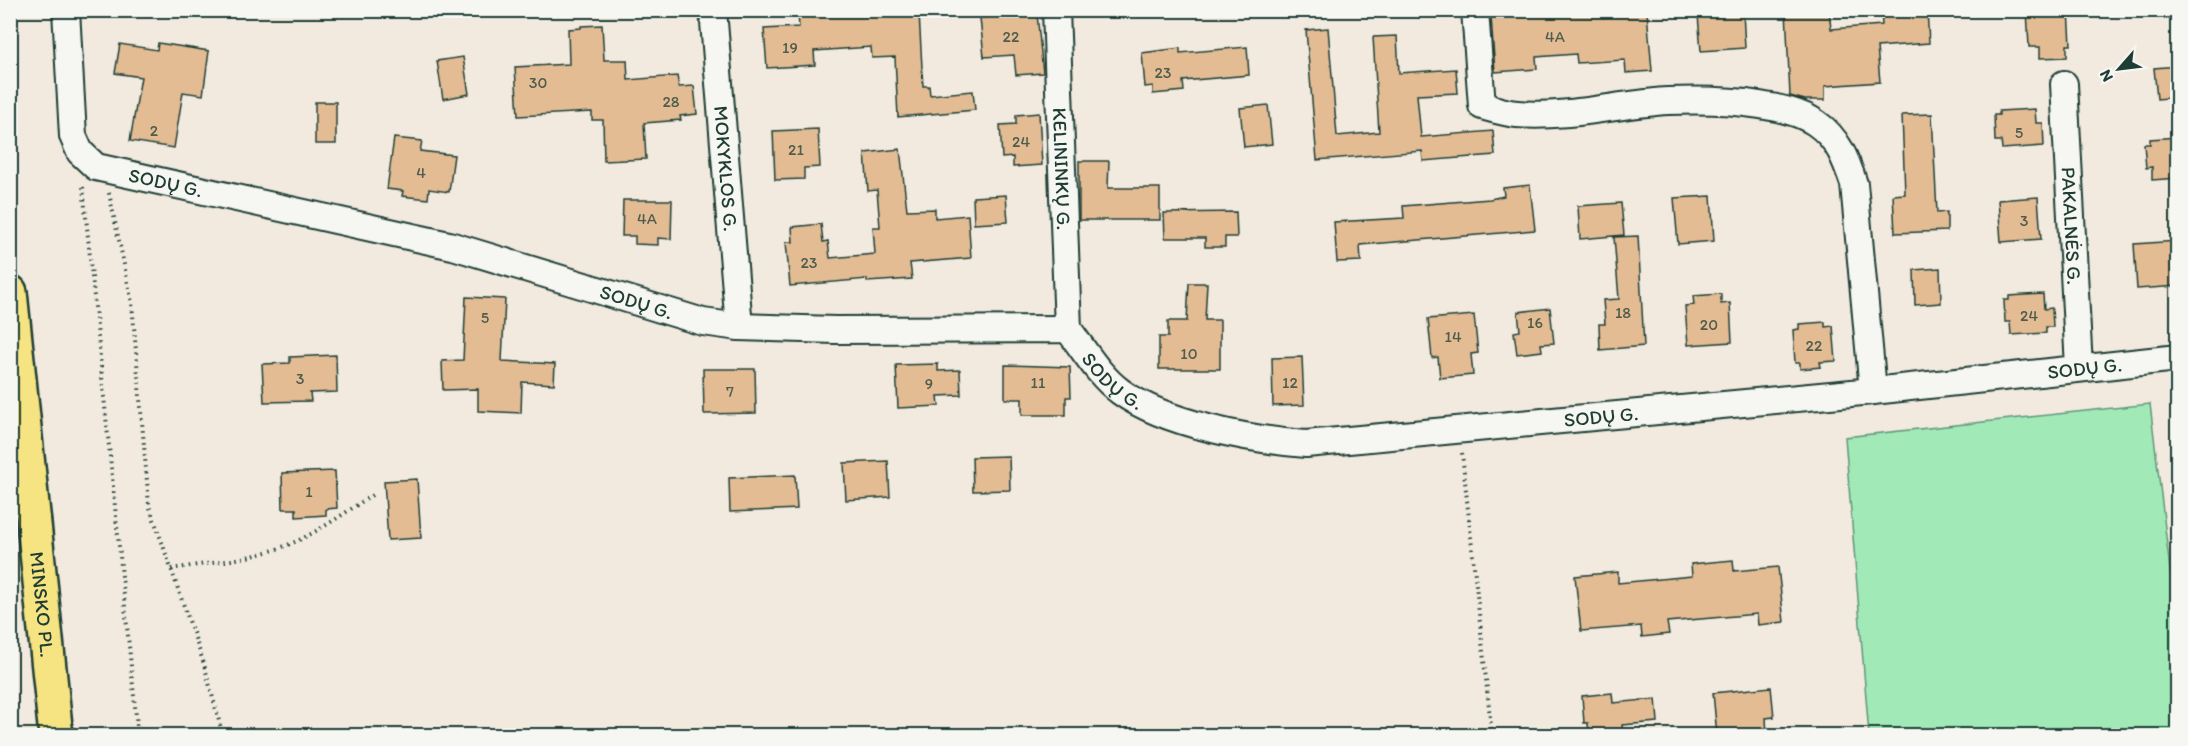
<svg xmlns="http://www.w3.org/2000/svg" width="2188" height="746" viewBox="0 0 2188 746" font-family="Itim,sans-serif">
	<style>
		.green { fill: #a1eab8; stroke: #609476; stroke-width: 1.5 }
		.building { fill: #e3bc94; stroke: #1f3d34; stroke-width: 1.5 }
		.lines { fill: none; stroke-linecap: round; stroke-linejoin: round }
		.minor-casing { stroke: #1f3d34; stroke-width: 30 }
		.highway-casing { stroke: #1f3d34; stroke-width: 38 }
		.path { stroke: #1f3d34; stroke-width: 4; stroke-dasharray: 1.5 4.5; stroke-linecap: butt }
		.minor { stroke: #f6f6f2; stroke-width: 26 }
		.highway { stroke: #f6e381; stroke-width: 33 }
		.labels { text-anchor: middle; dominant-baseline: central; stroke-width: 4.5; stroke-linejoin: round; paint-order: stroke }
		.number-label { font-size: 16px; fill: #505d4c }
		.street-label { font-size: 20px; fill: #1f3d34; stroke: #f6f6f2 }
	</style>
	<rect width="100%" height="100%" fill="#f2eadf"/>
	<filter id="ink" filterUnits="userSpaceOnUse"><feTurbulence type="fractalNoise" baseFrequency=".0167" numOctaves="2"/><feDisplacementMap in="SourceGraphic" scale="12" xChannelSelector="R" yChannelSelector="G"/><feConvolveMatrix kernelMatrix="1 2 1 2 8 2 1 2 1" color-interpolation-filters="sRGB"/></filter>
	<g filter="url(#ink)">
		<!-- green -->
		<path class="green" d="M2150 404 2177 627V735H1869L1845 437Z"/>
		<!-- building -->
		<path class="building" d="M838 10H887L888 15 919 13 923 86H929L930 95 973 91 975 110 898 117 895 57 872 58 871 47 814 51 815 65 767 68 764 29 799 27 798 14Z
			M1518 10H1622V14L1647 12 1652 71 1626 73 1625 60 1577 63 1576 54 1536 57 1537 69 1495 72 1491 17 1518 15Z
			M1786 10H1829L1831 29 1882 25 1881 10H1927L1929 43 1877 47 1880 82 1825 86V100H1805L1790 96Z
			M2027 10H2069L2071 45H2067V57L2040 58V47H2029Z
			M1743 12 1745 48 1701 51 1698 15Z
			M1037 14 1043 73 1016 75 1014 55 984 57 980 18Z
			M602 25 604 60H627L628 80 677 76 679 87 694 86 697 114 680 116 681 120 644 123 646 159 604 161 603 120H592V112L518 116 515 67 569 64 568 29 581 28V26Z
			M1328 28 1337 136 1379 132 1373 37 1397 36 1399 73 1456 69 1458 93 1417 95 1421 137 1493 131 1495 155 1423 161 1422 151 1317 160 1306 30Z
			M158 43 209 51 203 95 183 92 174 148 130 141 141 77 115 73 120 44 157 50Z
			M1247 47 1249 75 1183 81 1184 91 1153 94V86L1145 87 1142 53 1180 48V53Z
			M463 57 469 94 443 99 437 61Z
			M2178 66V97L2157 99 2154 68Z
			M315 102H336V144H315Z
			M1268 105 1272 144 1244 147 1240 108Z
			M2035 109 2036 123H2043L2044 146 2002 149 2001 141H1995L1994 115H1999V111Z
			M1039 113 1042 165 1013 167V157L1002 158 1000 125 1016 124V115Z
			M1932 114 1937 213 1947 212V231L1895 233 1893 195 1905 194 1902 115Z
			M818 129 820 167 804 168V179L775 180 773 131Z
			M2178 137V178L2152 180V167L2146 168 2144 144H2150V139Z
			M394 138 422 141 420 151 454 155 449 192 429 189 428 199 402 196 403 191 387 189Z
			M900 149 907 210 935 209V218L968 215 971 258 910 263 912 279 867 282V279L790 286 786 242H793L792 227 821 224 823 242 828 241 830 258 875 254 873 227H880L877 190 868 191 865 153Z
			M1079 161H1109L1108 188H1160V220H1079Z
			M1530 185 1535 230 1360 245 1361 261 1337 262 1334 222 1404 218 1403 206 1490 199 1504 196 1503 188Z
			M1006 195 1008 222 974 224 973 197Z
			M1711 196 1714 241 1678 244 1674 198Z
			M2038 197 2041 239 2001 242 1998 200Z
			M623 200H672L671 239 658 238V245L635 244V236H622Z
			M1621 203 1624 235 1580 239 1578 206Z
			M1236 212 1237 237H1225V247H1205V238H1165L1164 213Z
			M1638 236 1644 346 1600 350 1599 324H1605L1603 300 1619 299 1614 237Z
			M2178 241V286L2137 289 2134 244Z
			M1940 268 1941 303 1915 305 1914 270Z
			M1189 283H1207L1205 320H1220V369H1159V337H1168V321H1187Z
			M1721 294V304L1730 303 1732 342 1688 345 1685 306 1694 305 1693 296Z
			M2043 294 2044 309 2052 308 2053 327H2046V333L2011 335 2010 322H2005L2004 300H2009V296Z
			M466 297 505 299 502 361 555 364 554 384 522 382 521 413 478 411V389L443 390 442 361 463 360Z
			M1550 308 1554 343 1541 344 1542 351 1517 354 1514 332 1520 331 1518 312Z
			M1474 315 1478 353 1471 354 1473 375 1440 378 1438 357 1432 358 1428 319Z
			M1825 322V327L1833 326 1836 361 1820 362 1821 367 1800 369V363H1795L1793 330 1799 329V324Z
			M336 355 337 392 310 393 311 401 264 402 262 364 290 363V357Z
			M1302 357 1304 405 1273 406 1272 358Z
			M938 364V371L960 370 961 395 938 396 939 406 898 408 896 365Z
			M1005 365 1070 367 1071 397H1066V415H1022V399H1005Z
			M703 369H755L756 413 704 414Z
			M1009 456 1010 490 973 491 972 457Z
			M888 461 890 497 846 500 844 463Z
			M335 471 337 508 326 509V515L296 517V509H283L282 473Z
			M795 475 797 509 730 512 729 478Z
			M417 479 421 538 388 540 384 481Z
			M1733 560 1734 571 1778 567 1784 622 1758 625 1757 614 1667 622 1669 634 1642 637 1641 626 1581 631 1575 576 1618 572V583L1692 576 1691 564Z
			M1771 687 1774 717 1766 718 1767 735H1717L1713 693Z
			M1612 693 1613 703 1656 699 1658 722 1622 725 1623 735H1589L1588 723H1584L1582 696Z"/>
		<g class="lines">
			<defs>
				<g id="minor">
					<path id="s1" d="M66 10 73 136 80 152 96 167 453 246 703 322 739 327 835 330 1068 329C1084 350 1099 376 1121 392 1165 424 1253 440 1306 444L1873 391 2178 358"/>
					<path id="s2" d="M713 10 739 327"/>
					<path id="s3" d="M1056 10 1068 329"/>
					<path d="M1475 10 1482 106C1493 109 1506 113 1517 114 1568 118 1618 104 1668 101 1698 100 1730 100 1760 105 1779 108 1800 112 1816 123 1838 138 1846 160 1854 184L1873 391"/>
					<path id="s4" d="M2064 84 2079 368"/>
				</g>
				<g id="highway">
					<path id="s5" d="M10 292 56 736"/>
				</g>
			</defs>
			<!-- minor casing -->
			<use href="#minor" class="minor-casing"/>
			<!-- highway casing -->
			<use href="#highway" class="highway-casing"/>
			<!-- path -->
			<path class="path" d="M83 187 138 736
				M109 193 132 303 149 505 204 664 223 736
				M1462 453 1492 736
				M171 569C215 562 261 559 301 539 326 527 349 510 372 495"/>
			<!-- minor -->
			<use href="#minor" class="minor"/>
			<!-- highway -->
			<use href="#highway" class="highway"/>
		</g>
	</g>
	<g class="labels">
		<!-- number labels -->
		<g class="number-label">
			<text x="1011" y="36">22</text>
			<text x="1555" y="36">4A</text>
			<text x="790" y="47">19</text>
			<text x="1163" y="72">23</text>
			<text x="538" y="82">30</text>
			<text x="671" y="101">28</text>
			<text x="154" y="130">2</text>
			<text x="2019" y="132">5</text>
			<text x="1021" y="141">24</text>
			<text x="796" y="149">21</text>
			<text x="421" y="172">4</text>
			<text x="647" y="218">4A</text>
			<text x="2024" y="220">3</text>
			<text x="809" y="262">23</text>
			<text x="1623" y="312">18</text>
			<text x="2029" y="315">24</text>
			<text x="485" y="317">5</text>
			<text x="1535" y="322">16</text>
			<text x="1709" y="324">20</text>
			<text x="1453" y="336">14</text>
			<text x="1814" y="345">22</text>
			<text x="1189" y="353">10</text>
			<text x="300" y="378">3</text>
			<text x="1038" y="382">11</text>
			<text x="1290" y="382">12</text>
			<text x="929" y="383">9</text>
			<text x="730" y="391">7</text>
			<text x="309" y="491">1</text>
		</g>
		<!-- street labels -->
		<g class="street-label">
			<text stroke="none"><textPath href="#s2" startOffset="159">MOKYKLOS G.</textPath></text>
			<text stroke="none"><textPath href="#s3" startOffset="159">KELININKŲ G.</textPath></text>
			<text stroke="none"><textPath href="#s1" startOffset="237">SODŲ G.</textPath></text>
			<text stroke="none"><textPath href="#s4" startOffset="142">PAKALNĖS G.</textPath></text>
			<text stroke="none"><textPath href="#s1" startOffset="723">SODŲ G.</textPath></text>
			<text stroke="none"><textPath href="#s1" startOffset="2217">SODŲ G.</textPath></text>
			<text stroke="none"><textPath href="#s1" startOffset="1227">SODŲ G.</textPath></text>
			<text stroke="none"><textPath href="#s1" startOffset="1731">SODŲ G.</textPath></text>
			<text stroke="none"><textPath href="#s5" startOffset="314">MINSKO PL.</textPath></text>
		</g>
	</g>
	<!-- margin -->
	<rect width="2188" height="746" fill="none" stroke="#f6f6f2" stroke-width="36"/>
	<rect x="18" y="18" width="2152" height="710" fill="none" stroke="#1f3d34" stroke-width="2" filter="url(#ink)"/>
	<!-- north arrow -->
	<g transform="translate(2119 69) rotate(242)" stroke="#f6f6f2" stroke-width="4.5" paint-order="stroke">
	<path d="M0-4.5L10 22L0 15L-10 22Z" fill="#1f3d34"/>
	<text y="-9" font-size="16" font-weight="bold" text-anchor="middle" fill="#1f3d34">N</text>
	</g>
</svg>
